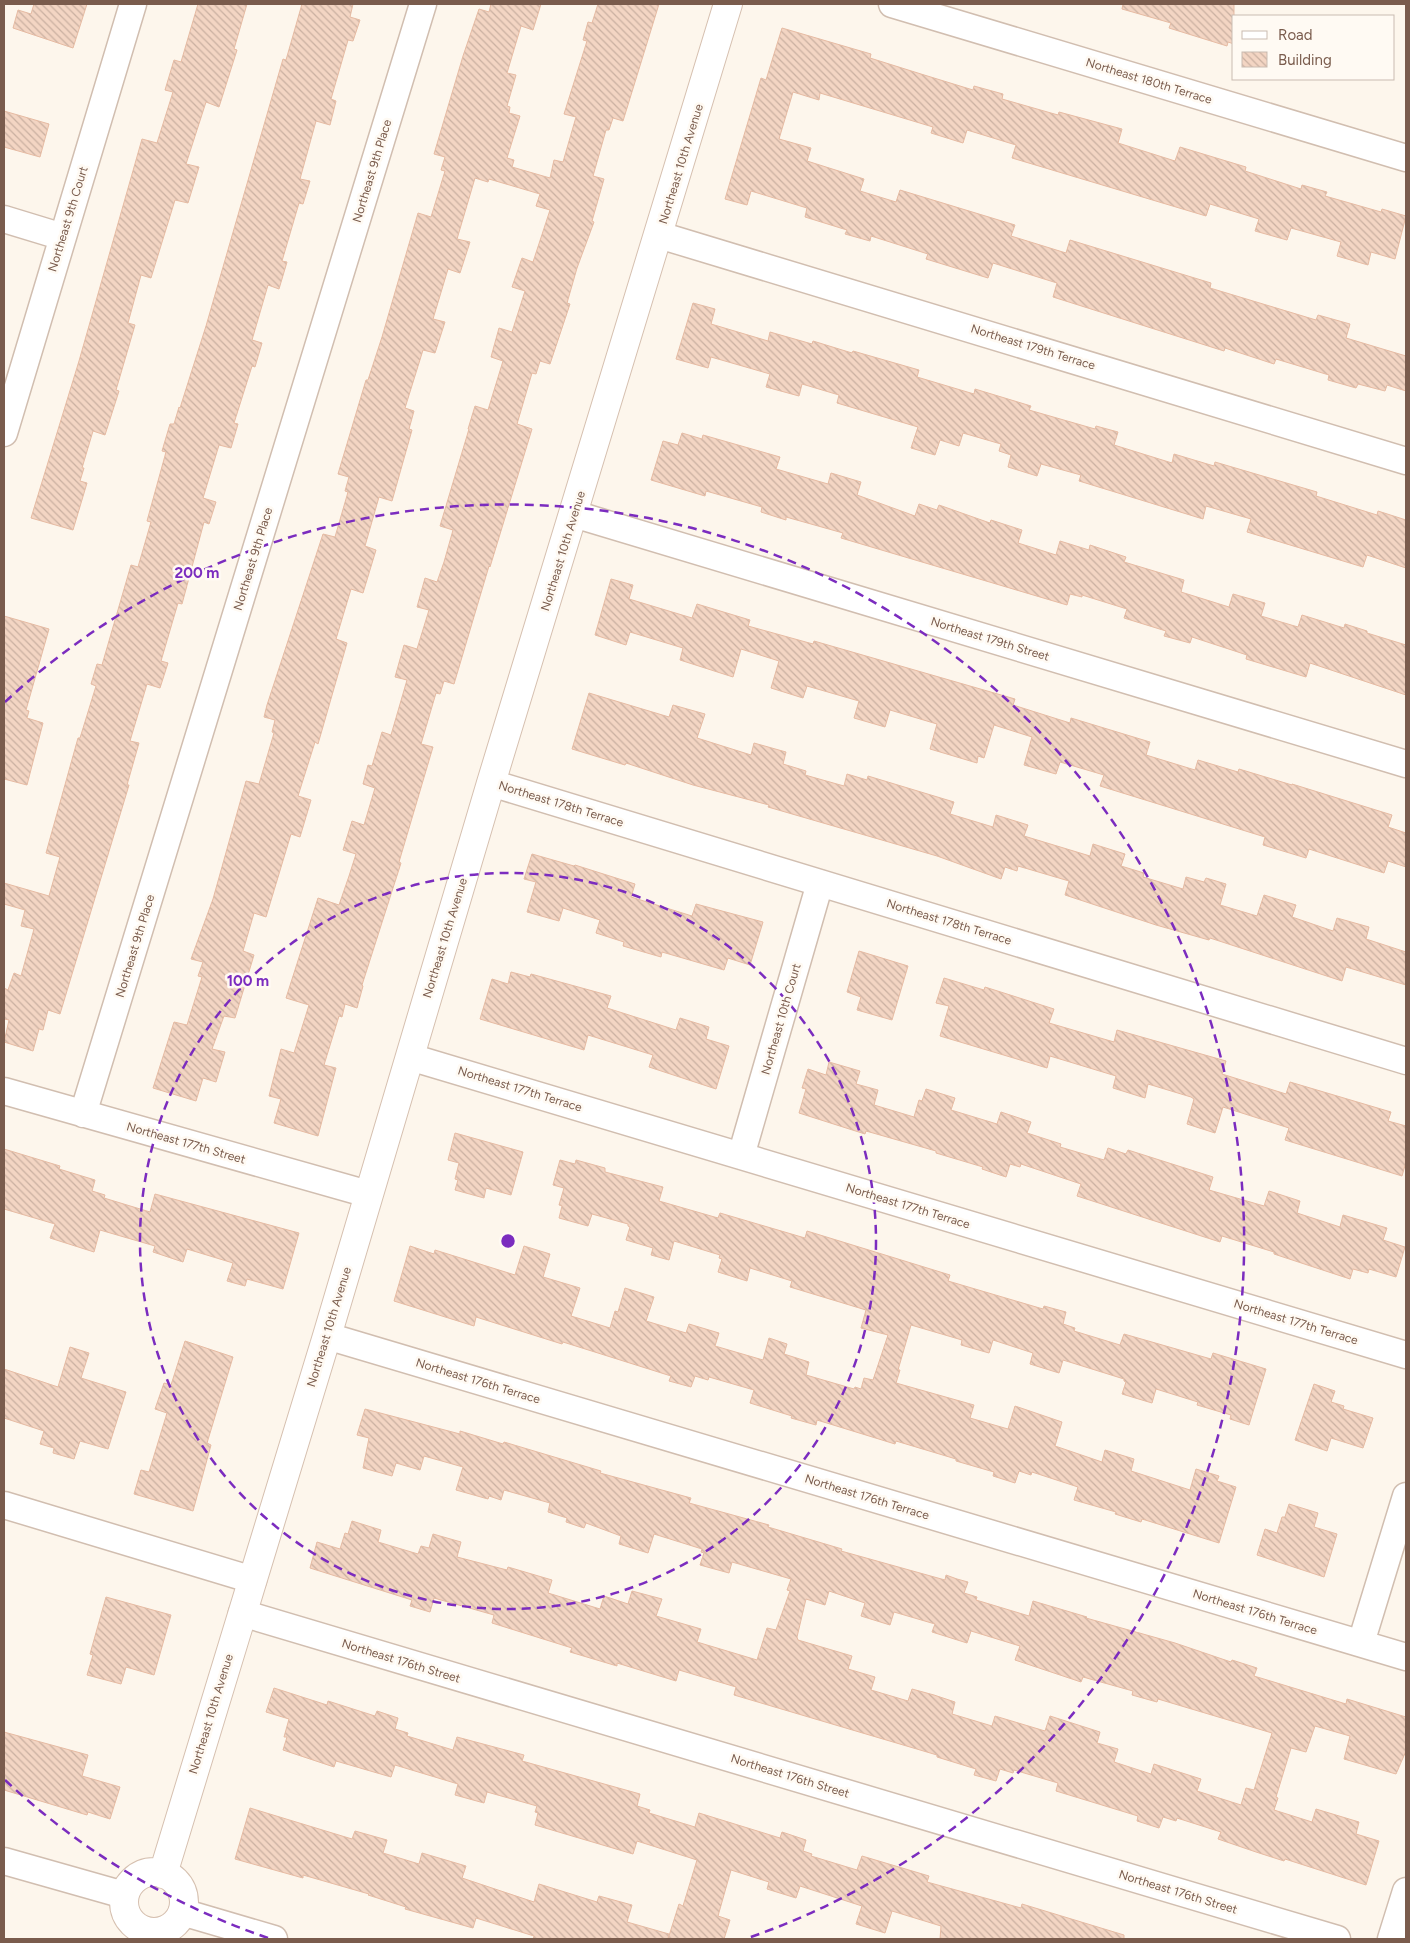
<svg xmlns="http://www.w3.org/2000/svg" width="1410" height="1943" viewBox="0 0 1410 1943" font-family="Figtree,sans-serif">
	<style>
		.building { fill: url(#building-back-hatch); stroke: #e6bba3; fill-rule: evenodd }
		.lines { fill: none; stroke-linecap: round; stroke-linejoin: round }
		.street-casing { stroke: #d1beb0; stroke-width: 29 }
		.secondary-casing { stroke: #d6c0b0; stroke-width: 30 }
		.street { stroke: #fff; stroke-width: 26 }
		.secondary { stroke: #fff; stroke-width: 28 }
		.ring { fill: none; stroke: #7b2cbf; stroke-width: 2.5; stroke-dasharray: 9 6 }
		.labels { text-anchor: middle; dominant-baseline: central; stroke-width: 5; stroke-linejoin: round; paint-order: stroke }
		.street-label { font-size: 12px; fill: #7a5c4d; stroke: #fffaf3 }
		.centre { fill: #7b2cbf; stroke: #fffaf3; stroke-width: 2.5 }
		.ring-label { font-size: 15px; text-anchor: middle; font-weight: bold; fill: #7b2cbf; stroke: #fffaf3; stroke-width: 5; stroke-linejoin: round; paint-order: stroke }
	</style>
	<defs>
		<pattern id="building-back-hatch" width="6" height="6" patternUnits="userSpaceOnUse" patternTransform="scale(1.25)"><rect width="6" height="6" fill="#f3d5c3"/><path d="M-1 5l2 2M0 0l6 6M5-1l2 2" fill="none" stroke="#cab0a1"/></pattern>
	</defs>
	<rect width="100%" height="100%" fill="#fdf6ec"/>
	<!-- building -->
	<path class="building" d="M34 4H87L73 48 13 28 18 10 31 14Z
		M198 4H247L234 49 237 50 219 107 206 102 186 164 199 167 188 203 175 200 151 278 141 275 128 323 135 325 116 390 119 391 105 435 93 431 82 468H84L80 481 87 483 73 530 31 518 79 361 142 139 157 143 173 92 165 90 174 60 181 62Z
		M302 4H353L350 17 360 20 353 41 348 40 331 99 336 101 330 125 316 121 300 179 310 181 303 204 299 203 282 261 287 262 279 289 268 285 252 340 262 343 255 367 252 366 234 423 238 424 231 448 219 445 203 498 216 502 209 524 204 522 182 604 178 603 161 661 168 663 160 688 147 684 130 741 139 743 127 785H129L60 1014 48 1010 43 1030 39 1029 33 1051 4 1042 9 1020 4 1019V988L8 990 14 973 21 976 34 929 21 926 25 910 4 904V883L49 896 60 857 46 853 78 738H80L96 686 91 684 97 664 102 665 131 565 138 567 151 522 147 521 166 452 162 451 170 424H174L179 407 180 408 206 326 283 59 286 60Z
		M491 4H541L533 30 521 26 507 73 516 75 507 106 510 107 509 113 520 116 507 158 514 160 512 167 550 178 554 160 563 162 576 117 564 114 587 41 583 40 588 22 592 23 598 4H659L623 121 613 118 609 130H606L593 176 604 179 592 221 594 222 577 268 567 303 570 304 550 364 540 361 536 374 532 373 517 424 532 429 490 567 489 566 454 684 444 681 440 694 436 693 421 744 433 747 399 862 401 863 362 985 363 986 357 1008 345 1004 342 1017 339 1016 324 1065 336 1068 318 1136 274 1123 281 1099 269 1096 281 1049 294 1053 309 1005 286 998 318 898 339 905 349 876 356 854 343 850 352 821 364 825 375 788 363 784 368 765 372 766 382 732 391 735 407 680 395 677 404 645 417 649 429 610 417 607 425 578 437 582 444 562 453 530 440 526 469 429H468L475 406 488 410 503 361 491 357 499 328 512 332 525 291 512 287 522 258 533 262 550 210 536 206 540 194 489 179 488 182 475 178 457 239 470 242 460 273 448 269 433 319 445 322 435 353 423 350 405 408 414 411 409 429 412 430 392 501 379 497 365 546 376 550 363 593 351 589 336 639 347 643 318 744 315 742 298 796 311 800 300 837 291 834 266 917 254 913 243 951 254 955 235 1018 224 1016 212 1049 225 1052 216 1082 203 1078 196 1101 153 1088 174 1022 187 1025 202 977 198 976 203 962 191 959 213 899 246 781 259 784 274 733 272 732 275 720 264 717 267 705 323 534 335 537 348 492 345 491 349 477 338 474 366 380H368L382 337 418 213 431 217 445 171 441 170 445 157 434 154 463 56 479 9 489 12Z
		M1123 4H1234V44L1228 42 1227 46 1169 28 1171 23 1122 9Z
		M782 28 871 54 870 58 921 74 973 90 974 86 1003 94 1002 99 1058 115 1059 112 1122 129 1118 143 1175 161 1180 147 1246 167 1245 171 1301 189 1302 185 1327 192 1325 196 1381 212 1382 209 1406 216 1395 259 1371 252 1368 265 1337 256 1341 242 1291 228 1287 240 1255 231 1259 219 1210 204 1206 216 1012 158 1016 145 967 130 963 143 931 133 933 127 820 93 819 100 793 92 779 139 811 148 807 161 864 179 860 191 896 202 900 190 1015 225 1011 236 1066 253 1070 240 1211 283 1210 288 1316 320 1318 315 1350 324 1346 338 1406 356V391L1387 385 1385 391 1358 384 1356 388 1328 380 1329 375 1276 359 1274 364 1225 348 1224 351 1053 297 1057 283 993 263 988 278 926 259 928 254 871 236 870 241 845 234 847 230 805 217 807 208 751 191 747 205 725 199 761 78 766 80Z
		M4 111 49 124 40 157 4 147Z
		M693 303 715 309 711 324 768 341 770 332 812 344 813 341 852 353 853 351 919 370 917 377 974 394 975 389 1031 406 1029 410 1095 429 1096 426 1118 432 1114 445 1172 463 1174 454 1214 466 1215 462 1317 492 1316 496 1377 515 1378 511 1406 520V568L1367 555 1363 567 1247 532 1251 519 1206 506 1203 519 1079 481 1081 475 1041 464 1037 476 1008 467 1011 455 999 451 1001 444 963 433 959 446 940 440 935 455 911 448 918 427 837 403 839 395 802 384 799 396 766 387 770 374 711 357 708 368 676 359Z
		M682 433 702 439 703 435 780 457 776 469 828 484 831 473 861 482 857 495 915 516 919 504 937 510 939 505 990 523 991 520 1022 530 1018 543 1056 555 1060 541 1089 550 1090 545 1126 557 1124 562 1184 580 1181 592 1229 607 1233 594 1265 603 1261 616 1298 627 1302 615 1344 628 1345 624 1367 631V633L1406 645V695L1310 663 1306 677 1246 659 1247 655 1192 637 1190 643 1164 636 1166 631 1124 618 1127 609 1082 595V597L1070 594 1067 605 841 538 843 533 786 517V520L761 512 762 507 706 491 705 496 651 480 663 441 678 445Z
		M611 579 633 585 629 599 692 618 697 604 750 620 748 626 813 644 814 641 1015 699 1013 705 1070 723 1071 718 1150 742 1146 755 1195 770 1198 760 1238 772 1239 769 1292 785V784L1392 815 1388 827 1406 833V867L1388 861 1384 873 1309 849 1306 858 1263 845 1265 837 1100 786 1104 775 1060 762 1056 774 1024 765 1032 737 994 725 984 758 978 756 977 763 930 749 937 724 890 710 885 727 854 718 859 701 807 686 803 698 771 688 779 661 741 649 733 677 680 660 683 648 630 632 626 645 595 635Z
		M4 616 49 629 26 710 29 711 27 718 43 723 27 785 4 779Z
		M589 693 669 717 673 705 705 714 697 738 751 755 754 743 786 752 783 764 806 771 805 775 844 786 847 774 867 780 868 776 954 802 950 814 993 827 996 815 1028 825 1024 836 1090 856 1093 844 1125 854 1121 866 1144 873 1143 877 1183 889 1186 877 1204 882 1206 878 1226 884 1220 905 1257 916 1264 895 1296 905 1292 917 1333 931 1337 918 1369 927 1366 939 1406 952V985L1346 967 1342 981 1210 938 1209 940 1156 925 1065 895 1069 881 1018 866 1017 871 1005 867 1001 879 937 856 768 807 769 805 693 785 626 763 625 765 572 749Z
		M532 854 574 866 575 865 635 884 631 897 692 916 696 904 763 922 750 965 728 958 724 970 662 952 661 957 623 946 624 942 596 933 600 920 563 908 559 921 527 912 536 882 524 879Z
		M859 951 908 966 892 1020 857 1010 861 997 847 992Z
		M511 972 530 977 531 974 611 996 607 1008 676 1030 680 1018 709 1027 706 1039 729 1046 716 1089 649 1067 653 1055 588 1035 584 1050 480 1019 492 979 508 984Z
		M944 978 984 990 985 987 1054 1009 1049 1023 1114 1042 1117 1030 1226 1061 1222 1074 1286 1094 1290 1082 1391 1112 1388 1121 1406 1126V1162L1402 1176 1285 1140 1289 1128 1223 1107 1215 1133 1187 1124 1194 1099 1191 1097 1148 1084 1145 1098 1113 1088 1116 1076 1050 1056 1047 1068 940 1036 949 1006 936 1003Z
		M829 1062 860 1071 856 1084 878 1090 874 1105 914 1117 919 1100 922 1101 926 1089 955 1098 951 1110 997 1124 1001 1112 1031 1122 1027 1133 1061 1144 1060 1147 1104 1160 1108 1148 1126 1154 1128 1150 1213 1177 1209 1190 1264 1206 1269 1191 1300 1201 1297 1213 1340 1227 1343 1215 1387 1228 1383 1240 1405 1247 1396 1277 1369 1269 1368 1273 1353 1269 1350 1279 1274 1254V1252L1222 1236 1220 1242 1077 1196 1081 1184 1021 1164 1020 1167 1010 1164 1006 1177 982 1169 983 1167 936 1153V1151L866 1131 865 1134 799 1113 806 1089 802 1088 808 1069 826 1075Z
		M455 1133 523 1152 511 1195 486 1188 484 1198 455 1190 458 1180 455 1179 459 1163 448 1160Z
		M4 1149 60 1166 59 1169 95 1180 92 1191 105 1195 104 1198 150 1212 155 1194 299 1233 283 1289 247 1279 245 1286 227 1281 233 1263 187 1249 183 1262 153 1252 155 1246 100 1230 94 1252 50 1238 55 1224 4 1209Z
		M560 1160 575 1164 576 1160 605 1168V1172L663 1187 659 1201 718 1218 720 1213 805 1238 807 1231 950 1275 948 1281 1043 1309 1044 1306 1066 1312 1063 1324 1075 1328 1074 1331 1120 1345 1124 1334 1211 1359 1213 1353 1266 1369 1249 1425 1230 1419 1231 1415 1197 1405 1198 1402 1156 1389 1152 1403 1122 1394 1126 1382 1124 1381V1379L1063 1360 1059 1373 1030 1364 1033 1353 993 1340 989 1353 961 1345 962 1340 911 1325 898 1370H900L896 1383 974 1405 970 1418 1008 1429 1015 1406 1062 1422 1055 1446 1102 1462 1105 1450 1134 1459 1131 1471 1190 1490 1196 1469 1219 1476 1217 1481 1236 1487 1219 1543 1142 1519 1141 1522 1115 1514 1116 1512 1074 1500 1078 1487 1032 1472 1031 1475 1019 1471 1015 1483 993 1476 994 1472 956 1461V1459L896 1441 895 1444 817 1420 816 1425 791 1418 792 1416 750 1403 754 1390 709 1377 708 1380 695 1376 691 1387 669 1381 671 1376 563 1342 562 1344 476 1317 474 1326 394 1301 410 1246 434 1254 435 1250 515 1275 524 1246 550 1254 543 1277 580 1288 571 1316 610 1328 615 1311 618 1312 625 1288 654 1297 646 1321 686 1333 689 1324 719 1333 715 1346 763 1360 769 1338 787 1344 784 1354 809 1362 806 1375 854 1389 855 1387 861 1389 864 1378 873 1380 888 1335 861 1328 866 1310 790 1287 792 1281 750 1268 747 1281 718 1272 722 1259 719 1258 720 1255 674 1241 669 1260 651 1255 653 1248 626 1240 630 1227 628 1226V1224L592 1214 588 1226 559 1218 562 1206 559 1205 564 1188 553 1185Z
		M185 1341 233 1357 207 1443 211 1445 193 1511 134 1494 141 1470 149 1472 167 1413 155 1409 164 1383 171 1385Z
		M70 1347 89 1353 81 1378 126 1392 108 1449 80 1441 74 1459 53 1453 54 1448 40 1444 44 1431 4 1418V1369L58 1387Z
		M1314 1384 1335 1391 1331 1402 1344 1406 1343 1409 1373 1418 1363 1448 1331 1438 1327 1451 1295 1440Z
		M365 1409 460 1434V1431L503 1444 504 1442 601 1471 600 1473 691 1498 689 1503 769 1525 768 1527 842 1549 841 1551 945 1580 946 1575 957 1579 968 1582 964 1593 977 1597 976 1600 1029 1616 1033 1601 1087 1617 1086 1618 1175 1643 1231 1662 1232 1660 1257 1668 1254 1676 1346 1704 1347 1699 1406 1717V1751L1396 1774 1344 1759 1350 1736 1315 1726 1306 1752 1291 1748 1276 1797 1278 1798 1274 1810 1312 1822 1316 1809 1359 1822 1356 1834 1379 1841 1366 1885 1285 1859 1284 1861 1256 1852 1218 1839 1221 1832 1177 1818 1176 1821 1163 1817 1159 1828 1137 1821 1138 1816 1056 1791 1058 1783 1014 1770 1013 1773 1000 1769 996 1781 974 1775 976 1769 937 1757V1755L734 1695 736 1687 679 1670 676 1681 617 1663V1666L570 1652 572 1648 492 1623 494 1615 434 1598 430 1612 410 1606 412 1600 310 1568 317 1542 340 1549 345 1533 348 1534 352 1521 381 1530 378 1542 418 1554 421 1546 429 1548 433 1534 461 1542 457 1557 507 1570 508 1567 552 1580 548 1593 600 1609 604 1596 628 1604 632 1591 662 1599 656 1616 701 1629 697 1642 757 1660 767 1628 776 1630 790 1591 787 1590 791 1579 732 1562 729 1573 700 1565 704 1553 701 1552 702 1549 654 1534 648 1553 619 1544 621 1536 586 1523 584 1528 566 1522 567 1518 548 1512 550 1503 504 1490 501 1500 489 1496 488 1499 456 1490 463 1467 424 1456 420 1470 396 1463 392 1476 363 1468 369 1438 357 1435ZM829 1591 865 1603 861 1616 890 1625 894 1612 935 1624 932 1632 967 1643 971 1631 1020 1646 1015 1660 1081 1682 1083 1677 1133 1691 1132 1695 1157 1702 1158 1699 1272 1733 1254 1790 1246 1788 1241 1805 1197 1791 1201 1779 1154 1764 1151 1774 1114 1762 1118 1749 1097 1743 1100 1732 1050 1716 1045 1731 995 1716 992 1726 952 1714 955 1702 934 1695 912 1689 908 1701 871 1690 875 1677 848 1669 852 1656 798 1640 797 1637 806 1599 825 1605Z
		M1289 1504 1318 1513 1314 1527 1337 1534 1324 1577 1257 1555 1265 1529 1277 1533 1282 1517H1285Z
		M106 1597 171 1615 154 1675 126 1667 121 1684 87 1675 93 1655 90 1654Z
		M274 1688 327 1705 328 1701 375 1716 377 1711 398 1718 395 1729 408 1733 407 1736 453 1750 457 1737 524 1755 522 1761 640 1794 637 1806 650 1810 649 1813 695 1827 699 1813 780 1838 782 1832 806 1840 803 1851 812 1854 811 1856 857 1870 862 1856 929 1876 927 1882 1021 1908 1022 1904 1124 1935V1939H940L941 1926 892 1911 885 1933 856 1924 862 1906 800 1886 796 1898 767 1889 769 1882 731 1870 718 1916 730 1920 724 1939H533L534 1936 476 1918 473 1928 405 1909 406 1907 368 1895 369 1894 303 1875V1878L235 1859 250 1808 352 1839 355 1831 387 1840 383 1853 419 1864 422 1853 466 1866 462 1878 534 1902 539 1884 597 1902 599 1896 632 1905 627 1922 669 1934 668 1939 679 1904 683 1906 697 1860 637 1841 633 1854 535 1825 538 1813 535 1812 537 1806 487 1792 484 1803 455 1795 458 1784 395 1765 391 1777 336 1761 334 1767 283 1750 287 1737H284L289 1719 266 1712Z
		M4 1732 88 1755 82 1776 120 1787 110 1819 88 1812 87 1815 4 1790Z"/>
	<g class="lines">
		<defs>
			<path id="street" d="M892 4 1406 158
				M4 219 63 237
				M659 235 1406 461
				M4 433 133 4
				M574 514 1406 764
				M491 783 1406 1061
				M410 1057 1406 1355
				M4 1091 368 1194
				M83 1114 423 4
				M741 1156 820 883
				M327 1336 1406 1657
				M4 1505 253 1580
				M242 1613 1337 1939
				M1361 1643 1406 1496
				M4 1861 124 1895
				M182 1912 274 1939
				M1391 1939 1406 1891"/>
			<path id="secondary" d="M124 1902a30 30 0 1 1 60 0a30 30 0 1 1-60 0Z
				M163 1874 327 1336 491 783 728 4"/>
		</defs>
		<!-- street casing -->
		<use href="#street" class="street-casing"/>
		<!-- secondary casing -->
		<use href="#secondary" class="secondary-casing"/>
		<!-- street -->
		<use href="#street" class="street"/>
		<!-- secondary -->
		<use href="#secondary" class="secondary"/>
	</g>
	<!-- distance rings -->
	<g class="ring">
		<circle cx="508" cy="1241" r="368"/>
		<path d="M268 1938A737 737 0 0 1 5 1780M5 702A737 737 0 1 1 748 1938"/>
	</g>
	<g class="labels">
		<!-- street labels -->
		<g class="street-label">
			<text transform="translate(1149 81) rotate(17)">Northeast 180th Terrace</text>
			<text transform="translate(681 164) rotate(-73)">Northeast 10th Avenue</text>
			<text transform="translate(372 171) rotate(-73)">Northeast 9th Place</text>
			<text transform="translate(68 219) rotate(-73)">Northeast 9th Court</text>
			<text transform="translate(1033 347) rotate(17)">Northeast 179th Terrace</text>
			<text transform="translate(563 551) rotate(-73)">Northeast 10th Avenue</text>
			<text transform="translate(253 559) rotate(-73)">Northeast 9th Place</text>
			<text transform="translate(990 639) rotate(17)">Northeast 179th Street</text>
			<text transform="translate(561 804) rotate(17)">Northeast 178th Terrace</text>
			<text transform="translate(949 922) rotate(17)">Northeast 178th Terrace</text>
			<text transform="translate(445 938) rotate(-73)">Northeast 10th Avenue</text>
			<text transform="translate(135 946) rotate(-73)">Northeast 9th Place</text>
			<text transform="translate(781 1019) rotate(-74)">Northeast 10th Court</text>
			<text transform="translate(520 1089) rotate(17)">Northeast 177th Terrace</text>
			<text transform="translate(186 1143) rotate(16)">Northeast 177th Street</text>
			<text transform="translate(908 1206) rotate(17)">Northeast 177th Terrace</text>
			<text transform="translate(1296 1322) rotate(17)">Northeast 177th Terrace</text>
			<text transform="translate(329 1327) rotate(-73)">Northeast 10th Avenue</text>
			<text transform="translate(478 1381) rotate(17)">Northeast 176th Terrace</text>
			<text transform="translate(867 1497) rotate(17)">Northeast 176th Terrace</text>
			<text transform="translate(1255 1612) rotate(17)">Northeast 176th Terrace</text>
			<text transform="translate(401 1661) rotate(17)">Northeast 176th Street</text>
			<text transform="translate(211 1714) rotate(-73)">Northeast 10th Avenue</text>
			<text transform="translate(790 1776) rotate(17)">Northeast 176th Street</text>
			<text transform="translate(1178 1892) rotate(17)">Northeast 176th Street</text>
		</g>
	</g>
	<circle cx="508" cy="1241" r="8" class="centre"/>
	<g class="ring-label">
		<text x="197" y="578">200 m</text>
		<text x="248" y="986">100 m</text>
	</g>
	<!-- border -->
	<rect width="1410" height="1943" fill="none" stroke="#7a5c4d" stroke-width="10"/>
	<!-- legend -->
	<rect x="1232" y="15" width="162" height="65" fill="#fffaf3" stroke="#cabbb1"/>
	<rect x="1242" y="31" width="25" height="8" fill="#ffffff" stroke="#cabbb1"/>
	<text x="1278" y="40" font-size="15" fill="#7a5c4d">Road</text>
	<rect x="1242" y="52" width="25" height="15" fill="url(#building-back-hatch)" stroke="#cabbb1"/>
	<text x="1278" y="65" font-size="15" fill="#7a5c4d">Building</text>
</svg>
